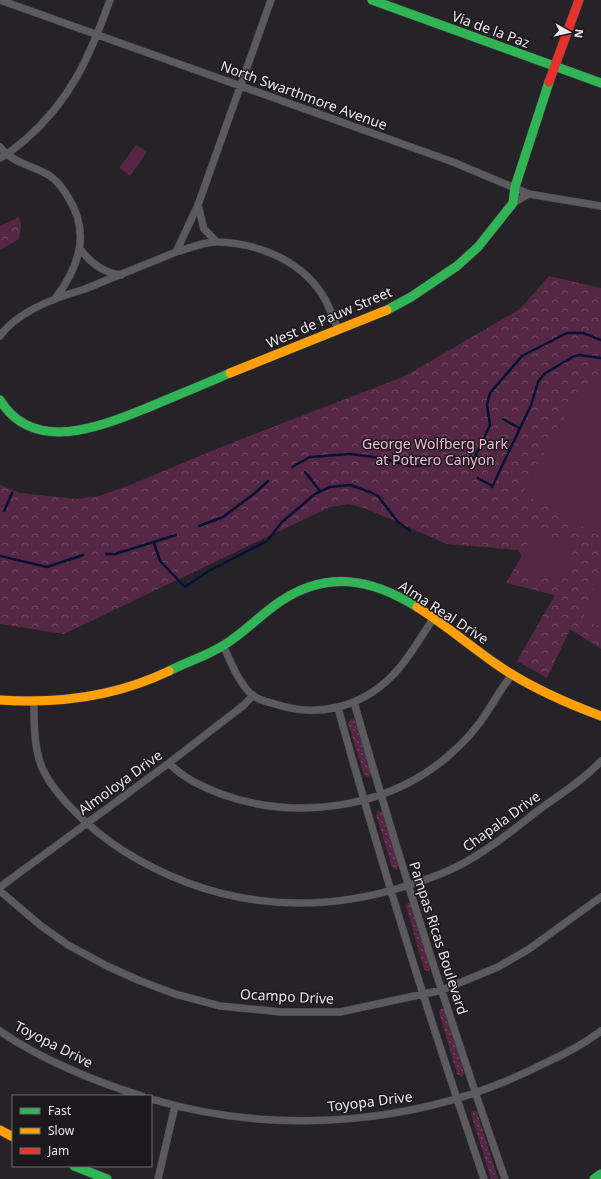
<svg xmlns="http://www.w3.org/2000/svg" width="601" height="1179" viewBox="0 0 601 1179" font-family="'Noto Sans',sans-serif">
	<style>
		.grass { fill: url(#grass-dots) }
		.park { fill: url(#park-crowns) }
		.pitch { fill: #552744 }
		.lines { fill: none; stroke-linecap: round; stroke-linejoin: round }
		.stream { stroke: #031235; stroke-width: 2.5 }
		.street-casing { stroke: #424144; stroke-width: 8 }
		.fast-casing { stroke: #424144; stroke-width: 10 }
		.slow-casing { stroke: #424144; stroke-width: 10 }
		.jam-casing { stroke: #424144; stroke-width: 10 }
		.street { stroke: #5b5a5d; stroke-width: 7 }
		.fast { stroke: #30b455; stroke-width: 9 }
		.slow { stroke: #ff9f0a; stroke-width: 9 }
		.jam { stroke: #e5322d; stroke-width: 9 }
		.labels { text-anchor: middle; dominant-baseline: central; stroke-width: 3; stroke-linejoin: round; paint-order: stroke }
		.street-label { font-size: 14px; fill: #eae8ec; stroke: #1b191e }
		.park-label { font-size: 14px; fill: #f6bbda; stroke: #1b191e }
	</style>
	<defs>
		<pattern id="grass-dots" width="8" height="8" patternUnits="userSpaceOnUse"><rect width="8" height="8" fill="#552744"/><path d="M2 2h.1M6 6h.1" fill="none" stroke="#6e465f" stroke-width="1.8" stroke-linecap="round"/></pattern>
		<pattern id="park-crowns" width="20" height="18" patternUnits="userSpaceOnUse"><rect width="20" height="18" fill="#552744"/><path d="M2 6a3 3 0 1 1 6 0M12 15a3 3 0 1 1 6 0" fill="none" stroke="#6e465f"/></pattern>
	</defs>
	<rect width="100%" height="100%" fill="#252327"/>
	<!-- grass -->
	<path class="grass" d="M351 719 355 720 371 773 369 778 364 775 348 723Z
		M378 811 382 812 399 865 397 870 392 867 376 815Z
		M408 903H411L431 967 429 972 424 969 406 906Z
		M441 1008 445 1009 464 1073 462 1077 457 1074 439 1012Z
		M473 1110 477 1112 498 1179H491L471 1114Z"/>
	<!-- park -->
	<path class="park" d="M19 217 21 226 19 239 0 250V226Z
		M549 276 601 288V649L570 629 547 678 517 661 555 595 506 583 522 556 518 550 447 544 367 509 349 504 330 507 64 634 0 624V485L21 493 76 499 99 496 130 485 226 445 405 376 520 309Z"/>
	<!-- pitch -->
	<path class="pitch" d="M136 145 147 152 130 176 119 168Z
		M590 382 601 388V537L526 495 525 487 582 385Z
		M532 531 570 544 572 550 561 583 519 569Z
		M595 582 601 584V627L582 620Z"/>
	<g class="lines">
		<!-- stream -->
		<path class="stream" d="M503 419 519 428
			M470 461H473L490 425 487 405 490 393 522 356 567 333H583L601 340
			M292 467 310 457 350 454 382 458 409 466 430 465
			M305 472 320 491
			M478 478 492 486
			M492 487 531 405 538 382 544 374 574 356 580 355 601 358
			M4 511 12 493
			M199 526 223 517 255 493 268 481
			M154 543 160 561 185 587 186 586 209 571 267 541 282 522 315 494 330 487 350 485 370 492 378 496 398 522 410 531
			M106 554H115L176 535
			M0 556 47 567 83 555"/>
		<defs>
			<path id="street" d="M0 0 453 162 529 194 601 206
				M0 147C13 164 33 165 50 176 57 181 64 190 68 197 91 233 79 267 55 299
				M0 158C9 154 17 146 25 140 71 100 90 56 110 0
				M513 203 529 194
				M198 205 204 229 216 241
				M80 249C91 263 103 273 121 275
				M176 252C188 249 205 241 217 242 260 243 305 262 326 301 330 309 334 320 338 329
				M0 336C17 312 57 297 85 289L176 252 198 205 271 0
				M223 645C231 662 238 682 252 695 258 700 268 702 275 704 317 718 360 708 392 676 409 659 420 638 433 619
				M34 702C34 721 34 741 39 759 48 792 94 832 122 850 209 905 305 917 403 887 426 880 449 872 469 860 493 846 515 829 536 812 557 796 583 781 601 761
				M354 702C400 863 450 1022 505 1179
				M338 708C382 867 431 1024 484 1179
				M169 763C183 778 201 786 221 794 295 821 386 809 447 757 464 743 478 727 489 709 497 697 503 685 513 674
				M0 887 169 763 244 705 253 695
				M0 891 40 925 68 945 107 966 138 980 175 994 220 1006 281 1012H340L442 990 498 967 529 949 601 897
				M0 1031C38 1058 98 1083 142 1096
				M151 1099C279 1137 424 1125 543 1064 563 1055 584 1044 601 1031
				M158 1179 175 1106"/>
			<path id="fast" d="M372 0 601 83
				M387 310 411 297 457 266 478 247 513 203 515 187 549 82
				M0 400C35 457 107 424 154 405 180 394 205 384 230 373
				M169 671C186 662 207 656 224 645 244 633 261 614 281 601 328 570 372 579 417 607
				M74 1166 107 1179
				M594 1179 601 1174"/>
			<path id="slow" d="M230 373 387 310
				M417 607C446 625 471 647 499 666 531 688 566 703 601 716
				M0 700C59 704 115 697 169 671
				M0 1130 13 1137"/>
			<path id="jam" d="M549 82 579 0"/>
		</defs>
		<!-- street casing -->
		<use href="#street" class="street-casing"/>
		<!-- fast casing -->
		<use href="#fast" class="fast-casing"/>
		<!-- slow casing -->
		<use href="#slow" class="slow-casing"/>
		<!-- jam casing -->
		<use href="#jam" class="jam-casing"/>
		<!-- street -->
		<use href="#street" class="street"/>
		<!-- fast -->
		<use href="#fast" class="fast"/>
		<!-- slow -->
		<use href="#slow" class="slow"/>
		<!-- jam -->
		<use href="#jam" class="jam"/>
	</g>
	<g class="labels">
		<!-- street labels -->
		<g class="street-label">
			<text transform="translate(491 29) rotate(20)">Via de la Paz</text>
			<text transform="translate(304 95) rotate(20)">North Swarthmore Avenue</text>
			<text transform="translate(329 317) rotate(-23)">West de Pauw Street</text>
			<text transform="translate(444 612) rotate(33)">Alma Real Drive</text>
			<text transform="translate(120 782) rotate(-36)">Almoloya Drive</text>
			<text transform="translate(501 821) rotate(-36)">Chapala Drive</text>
			<text transform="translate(439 938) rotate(72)">Pampas Ricas Boulevard</text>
			<text transform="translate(287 996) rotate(3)">Ocampo Drive</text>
			<text transform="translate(54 1044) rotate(27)">Toyopa Drive</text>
			<text transform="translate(370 1101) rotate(-7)">Toyopa Drive</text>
		</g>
		<!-- park labels -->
		<g class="park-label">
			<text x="435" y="443">George Wolfberg Park<tspan x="435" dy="16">at Potrero Canyon</tspan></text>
		</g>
	</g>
	<!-- legend -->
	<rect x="12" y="1095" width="140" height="72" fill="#1b191e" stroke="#6e6c70"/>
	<rect x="20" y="1108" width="20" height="6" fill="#30b455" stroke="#6e6c70"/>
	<text x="48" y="1115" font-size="12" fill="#eae8ec">Fast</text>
	<rect x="20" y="1128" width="20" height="6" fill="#ff9f0a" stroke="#6e6c70"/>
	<text x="48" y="1135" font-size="12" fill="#eae8ec">Slow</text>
	<rect x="20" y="1148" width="20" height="6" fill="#e5322d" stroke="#6e6c70"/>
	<text x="48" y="1155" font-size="12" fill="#eae8ec">Jam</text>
	<!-- north arrow -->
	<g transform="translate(569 32) rotate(98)" stroke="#1b191e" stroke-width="3" paint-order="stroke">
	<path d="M0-3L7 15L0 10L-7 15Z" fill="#eae8ec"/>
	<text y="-6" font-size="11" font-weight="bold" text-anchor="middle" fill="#eae8ec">N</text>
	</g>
</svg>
